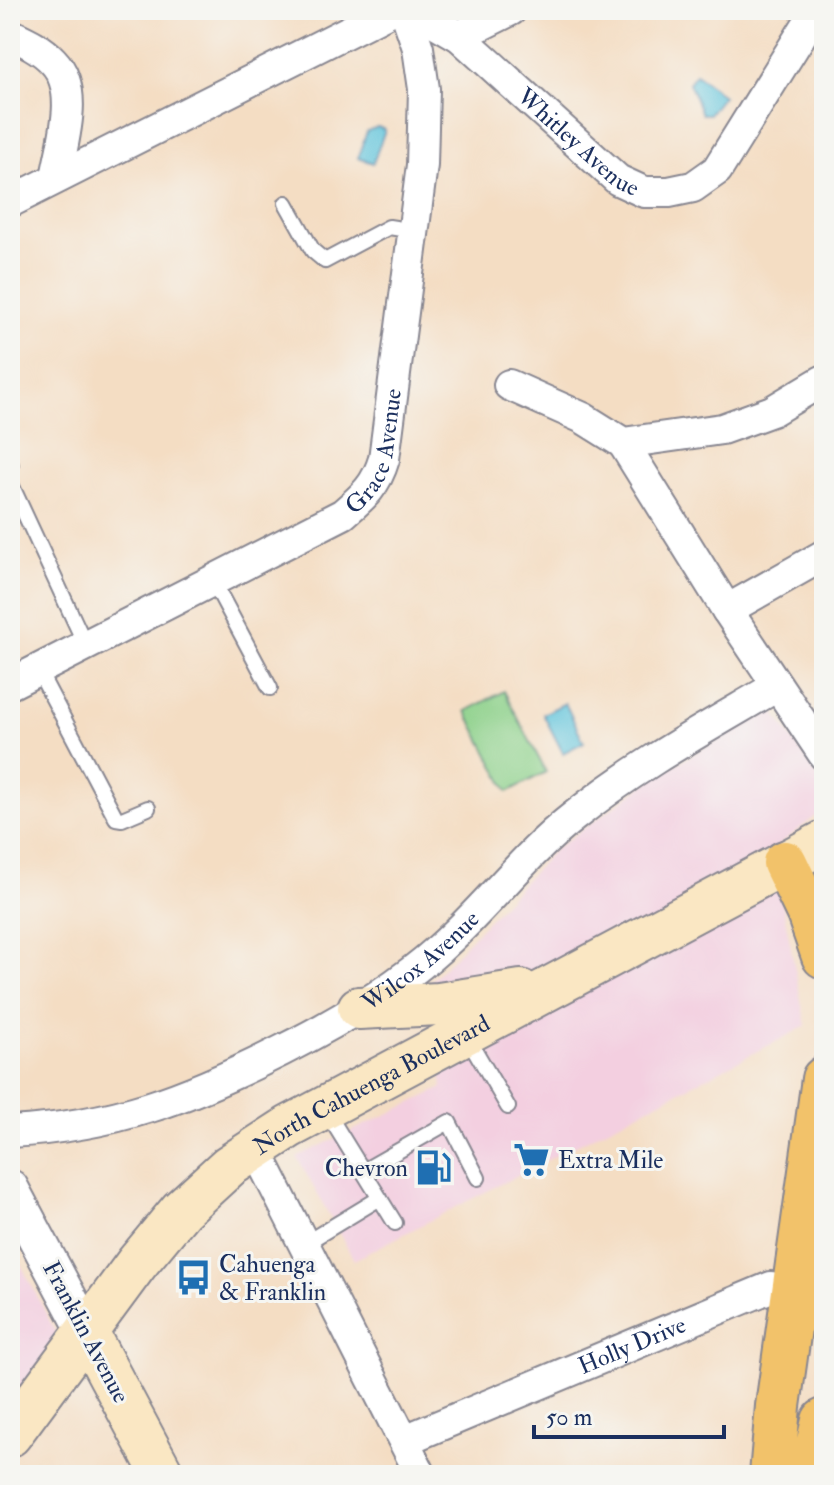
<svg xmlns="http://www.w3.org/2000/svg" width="834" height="1485" viewBox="0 0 834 1485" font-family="'IM FELL Double Pica',serif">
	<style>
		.built { fill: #f3cfe0 }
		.green { fill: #8cd089; stroke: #548074; stroke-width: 2 }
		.water { fill: #5cc2da; stroke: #3c789c; stroke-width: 2 }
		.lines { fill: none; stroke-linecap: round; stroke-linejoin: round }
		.service-casing { stroke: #888690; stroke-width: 18 }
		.minor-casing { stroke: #888690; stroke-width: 34 }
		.tertiary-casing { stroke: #888690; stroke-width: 40 }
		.secondary-casing { stroke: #888690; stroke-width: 46 }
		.motorway-casing { stroke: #888690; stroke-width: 48 }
		.service { stroke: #fff; stroke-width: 14 }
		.minor { stroke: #fff; stroke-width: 30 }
		.tertiary { stroke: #fff; stroke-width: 36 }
		.secondary { stroke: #fae7c3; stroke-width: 42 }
		.motorway { stroke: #f2c26a; stroke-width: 44 }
		.labels { text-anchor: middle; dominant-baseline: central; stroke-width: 6; stroke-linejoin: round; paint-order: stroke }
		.street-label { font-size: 24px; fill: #1b2f5e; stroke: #f6f6f2 }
		.poi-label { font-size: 24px; fill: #1b2f5e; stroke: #f6f6f2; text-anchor: start }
	</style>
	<rect width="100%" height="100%" fill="#f6f6f2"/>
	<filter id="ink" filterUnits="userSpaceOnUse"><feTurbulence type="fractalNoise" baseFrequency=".0125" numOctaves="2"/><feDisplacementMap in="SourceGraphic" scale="16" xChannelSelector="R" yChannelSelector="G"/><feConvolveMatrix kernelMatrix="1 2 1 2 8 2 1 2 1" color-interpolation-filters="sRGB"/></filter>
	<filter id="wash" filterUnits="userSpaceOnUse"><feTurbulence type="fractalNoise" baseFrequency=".006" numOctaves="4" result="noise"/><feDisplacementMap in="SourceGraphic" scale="32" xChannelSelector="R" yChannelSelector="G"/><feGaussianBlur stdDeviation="1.8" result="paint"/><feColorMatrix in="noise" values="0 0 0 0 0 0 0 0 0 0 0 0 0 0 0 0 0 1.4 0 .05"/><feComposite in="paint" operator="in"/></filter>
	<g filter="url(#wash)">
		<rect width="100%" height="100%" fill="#f4ddc3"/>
		<!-- built -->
		<path class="built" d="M772 709 824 786V810L772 850 806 1026 354 1260 297 1157 443 1088 429 983 554 850 661 773Z
			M10 1243 59 1339 10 1451Z"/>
		<!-- green -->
		<path class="green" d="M504 691 546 772 508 792 466 711Z"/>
		<!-- water -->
		<path class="water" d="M696 74 723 96 709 114H702L689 83Z
			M378 127 385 130 373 163 358 158 367 131Z
			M565 703 584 742 563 753 543 714Z"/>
	</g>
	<g filter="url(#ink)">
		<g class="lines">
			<defs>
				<path id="service" d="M286 203 313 251 325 261 389 227 414 231
					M10 478 11 465
					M10 482 86 646
					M213 581 270 688
					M38 670 116 818 122 819 148 808
					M466 1035 508 1107
					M326 1111 395 1223
					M363 1171 449 1122 478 1178
					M304 1244 380 1198"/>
				<g id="minor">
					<path id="s1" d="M414 10 459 36 618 180 644 192H669L693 187 717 170 806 27 824 11"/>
					<path d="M10 34C25 41 41 48 53 61 81 90 62 143 56 178"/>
					<path d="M459 36 511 10"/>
					<path d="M10 202 391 10"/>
					<path d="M509 385 583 418 623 443 722 429 772 411 822 381"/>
					<path d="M623 443 727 610 824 755"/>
					<path d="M727 610 824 555"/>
					<path id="s2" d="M10 684 343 514C364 496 376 486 384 459L422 165 424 89 418 48 405 10"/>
					<path id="s3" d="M10 1132C116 1126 188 1098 281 1051 337 1023 392 991 439 949 486 908 523 856 573 817 636 766 708 727 777 686"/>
					<path d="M255 1148 421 1475"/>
					<path id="s4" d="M405 1440 771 1287"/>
				</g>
				<path id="tertiary" d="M10 1188 87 1333"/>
				<g id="secondary">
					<path d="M359 1008 439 1004 521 991"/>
					<path d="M87 1333 163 1475"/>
					<path id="s5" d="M10 1435 137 1263 181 1210 229 1166 289 1127 824 842"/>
				</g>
				<path id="motorway" d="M785 863 809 913 824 956
					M772 1475 778 1406 824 1079
					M811 1475 824 1421"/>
			</defs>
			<!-- service casing -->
			<use href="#service" class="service-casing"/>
			<!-- minor casing -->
			<use href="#minor" class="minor-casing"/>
			<!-- tertiary casing -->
			<use href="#tertiary" class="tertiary-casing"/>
			<!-- secondary casing -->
			<use href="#secondary" class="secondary-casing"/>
			<!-- motorway casing -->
			<use href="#motorway" class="motorway-casing"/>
			<!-- service -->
			<use href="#service" class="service"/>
			<!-- minor -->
			<use href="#minor" class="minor"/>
			<!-- tertiary -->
			<use href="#tertiary" class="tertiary"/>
			<!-- secondary -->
			<use href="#secondary" class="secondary"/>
			<!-- motorway -->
			<use href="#motorway" class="motorway"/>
		</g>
	</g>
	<!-- icons -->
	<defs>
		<symbol id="supermarket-bare" viewBox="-9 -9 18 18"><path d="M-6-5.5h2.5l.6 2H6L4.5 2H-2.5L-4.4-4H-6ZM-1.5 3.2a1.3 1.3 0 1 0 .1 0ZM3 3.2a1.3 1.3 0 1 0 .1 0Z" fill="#1f6fb2" stroke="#f6f6f2" stroke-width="2.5" paint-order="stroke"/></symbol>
		<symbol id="fuel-bare" viewBox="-9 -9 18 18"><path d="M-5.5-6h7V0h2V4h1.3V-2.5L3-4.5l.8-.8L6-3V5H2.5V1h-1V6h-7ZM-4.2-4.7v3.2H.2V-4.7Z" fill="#1f6fb2" stroke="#f6f6f2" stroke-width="2.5" paint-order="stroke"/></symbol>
		<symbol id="bus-bare" viewBox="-9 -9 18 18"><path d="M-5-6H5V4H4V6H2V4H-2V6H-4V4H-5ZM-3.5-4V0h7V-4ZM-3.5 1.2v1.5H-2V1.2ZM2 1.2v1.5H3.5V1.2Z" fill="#1f6fb2" stroke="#f6f6f2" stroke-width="2.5" paint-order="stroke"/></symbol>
	</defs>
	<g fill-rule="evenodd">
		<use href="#supermarket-bare" x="506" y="1134" width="51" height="51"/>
		<use href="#fuel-bare" x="408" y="1142" width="51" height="51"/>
		<use href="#bus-bare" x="168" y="1252" width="51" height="51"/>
	</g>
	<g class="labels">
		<!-- street labels -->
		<g class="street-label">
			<text stroke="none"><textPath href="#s1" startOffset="212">Whitley Avenue</textPath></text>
			<text stroke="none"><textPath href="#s2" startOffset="448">Grace Avenue</textPath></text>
			<text stroke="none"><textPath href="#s3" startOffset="452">Wilcox Avenue</textPath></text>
			<text stroke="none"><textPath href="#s5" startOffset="512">North Cahuenga Boulevard</textPath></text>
			<text transform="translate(86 1332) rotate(62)">Franklin Avenue</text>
			<text stroke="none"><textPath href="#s4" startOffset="246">Holly Drive</textPath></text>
		</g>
		<!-- poi labels -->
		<g class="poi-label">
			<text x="558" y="1160">Extra Mile</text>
			<text x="408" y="1168" text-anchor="end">Chevron</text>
			<text x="219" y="1264">Cahuenga<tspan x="219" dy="28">&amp; Franklin</tspan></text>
		</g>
	</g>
	<!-- margin -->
	<rect width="834" height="1485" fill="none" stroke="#f6f6f2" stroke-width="40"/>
	<!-- scale -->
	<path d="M534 1425v12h190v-12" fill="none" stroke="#1b2f5e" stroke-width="4"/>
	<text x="546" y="1425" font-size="24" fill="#1b2f5e" stroke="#f6f6f2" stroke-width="6" paint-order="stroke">50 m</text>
</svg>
